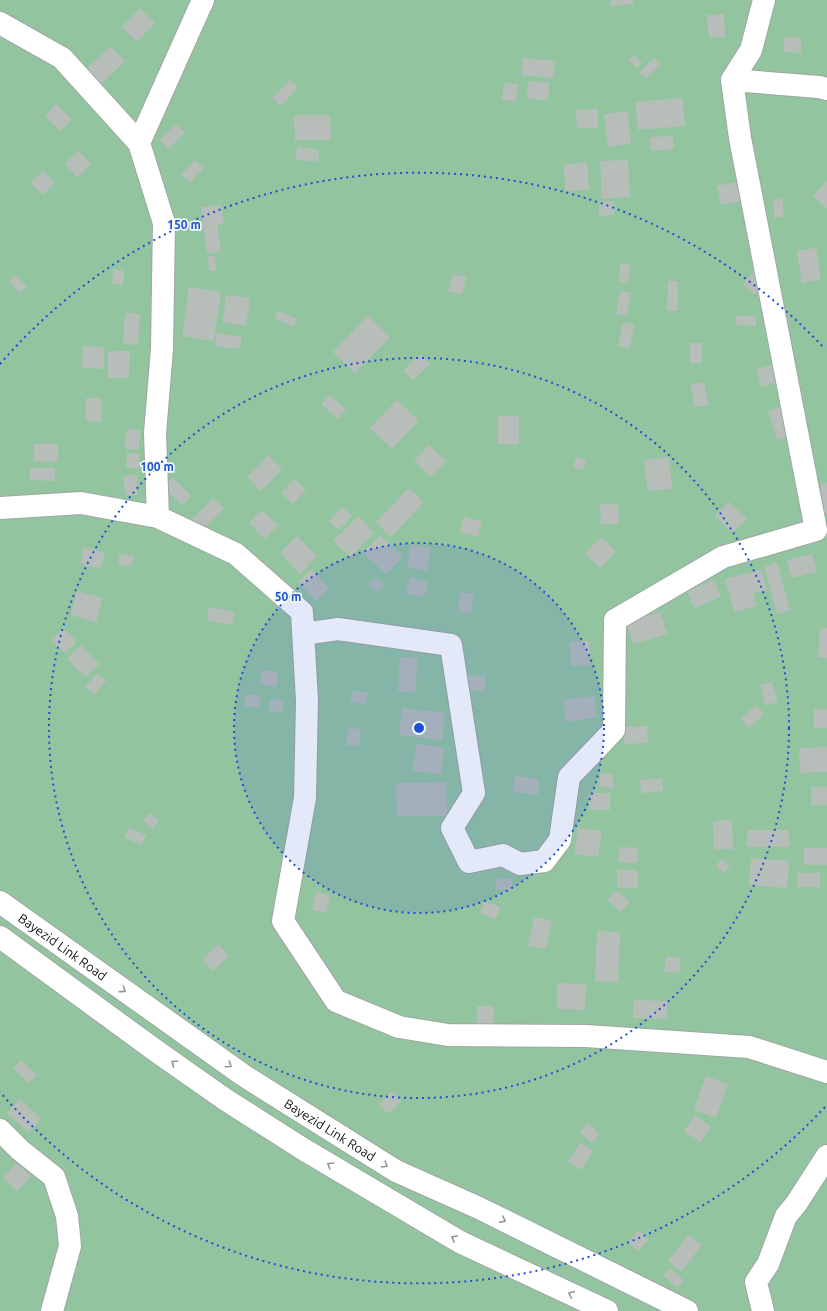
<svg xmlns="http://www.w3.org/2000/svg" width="827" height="1311" viewBox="0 0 827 1311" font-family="Ubuntu,sans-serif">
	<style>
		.forest { fill: #93c4a0 }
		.building { fill: #b7beb9 }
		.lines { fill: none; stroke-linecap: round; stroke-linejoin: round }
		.street-casing { stroke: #9fa7a1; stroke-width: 24 }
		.primary-casing { stroke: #9fa7a1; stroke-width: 24 }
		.street { stroke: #fff; stroke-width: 22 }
		.primary { stroke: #fff; stroke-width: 22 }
		.oneway { stroke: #939594 }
		.ring { fill: none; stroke: #1d4ed8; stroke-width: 2; stroke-dasharray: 2 4 }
		.labels { text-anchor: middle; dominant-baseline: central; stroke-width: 3.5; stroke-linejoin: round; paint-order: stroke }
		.street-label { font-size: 13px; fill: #101311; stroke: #f0f8f2 }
		.centre { fill: #1d4ed8; stroke: #f0f8f2; stroke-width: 2 }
		.ring-label { font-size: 12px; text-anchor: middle; font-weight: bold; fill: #1d4ed8; stroke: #f0f8f2; stroke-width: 3.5; stroke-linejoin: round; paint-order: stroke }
	</style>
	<rect width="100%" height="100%" fill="#f0f8f2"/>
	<!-- forest -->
	<path class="forest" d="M0 0H827V1311H0Z"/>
	<!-- building -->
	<path class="building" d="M610 0H633V4L611 6Z
		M140 8 155 23 137 42 122 27Z
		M724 14 725 37H709L707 15Z
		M784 37 801 38V53L783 52Z
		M110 46 125 61 100 85 85 70Z
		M634 55 642 63 637 68 629 60Z
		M523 58 555 61 553 78 522 75Z
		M654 58 661 64 646 79 639 73Z
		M290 80 298 87 281 106 272 98Z
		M528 81 549 83 548 100 527 99Z
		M504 83 518 84 516 101 502 100Z
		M682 98 685 126 638 130 635 102Z
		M56 104 72 119 61 131 45 117Z
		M598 109V128H577L576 110Z
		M627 111 631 144 608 147 604 114Z
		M294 115H330L331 140H295Z
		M176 124 185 133 168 149 160 140Z
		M673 136 674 149 651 151 650 137Z
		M297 147 319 150 318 162 296 160Z
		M78 151 91 164 77 177 65 164Z
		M195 160 204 168 190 183 181 174Z
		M628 160 630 197 602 199 600 161Z
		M587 163 589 190 565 191 564 164Z
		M43 171 55 182 43 195 31 183Z
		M827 181V209L813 196Z
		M737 182 741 201 721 205 717 186Z
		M782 198 784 217 775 218 773 199Z
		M614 201V215L599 216V202Z
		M221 205 224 224 217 225 221 252 207 253 201 207Z
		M816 248 821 280 802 283 797 251Z
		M208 256H215L216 271H209Z
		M621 263 631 265 628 283 618 282Z
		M113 269 124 271 123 285 112 284Z
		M755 271 766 283 754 295 743 284Z
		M453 274 466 277 462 295 448 291Z
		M16 275 27 286 20 293 9 281Z
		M668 281H678V311H667Z
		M189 287 221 292 214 341 182 336Z
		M620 291 631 293 627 316 616 314Z
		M226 295 250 298 246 326 223 322Z
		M278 311 297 319 293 327 275 318Z
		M125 313 140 314 138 345 123 344Z
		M368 315 390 337 355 373 333 352Z
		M736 316H756V326L736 325Z
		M623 322 634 324 630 348 618 346Z
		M217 333 242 337 240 349 215 346Z
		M690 343H702V363H690Z
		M83 346 104 347V369L82 368Z
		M108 351H130L129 378H108Z
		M420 354 430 364 413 380 403 371Z
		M772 365 776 383 761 387 757 369Z
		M704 382 708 405 694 407 691 384Z
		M330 395 346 410 338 419 321 404Z
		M86 398H102L101 422 86 421Z
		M397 400 419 421 392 449 370 428Z
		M783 406 792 436 777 440 768 411Z
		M498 416H519V444H498Z
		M128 428 141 431 138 450 124 448Z
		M34 444H58V462L34 461Z
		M429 445 446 461 431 477 414 461Z
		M127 453 140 454 138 469 126 467Z
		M268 455 282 469 261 491 247 477Z
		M576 457 586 460 583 470 573 467Z
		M669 457 672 489 648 491 644 460Z
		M30 468H55V481L30 480Z
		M137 475 138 495H125L123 476Z
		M173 478 191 496 182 506 164 487Z
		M294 479 306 490 293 504 281 493Z
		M821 483H827V514L821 513Z
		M409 488 424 502 391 537 376 522Z
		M213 498 224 509 202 530 192 519Z
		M729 502 747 519 732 533 715 515Z
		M600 504H618L619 524H601Z
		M342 507 352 516 339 530 329 521Z
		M261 510 278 525 265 539 249 523Z
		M358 516 374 533 350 557 333 541Z
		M464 517 482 522 478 537 460 532Z
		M380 535 403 557 386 574 363 553Z
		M297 536 317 556 300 574 280 553Z
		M601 537 616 551 601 568 585 554Z
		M411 544 431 548 426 571 407 567Z
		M84 547 105 553 100 569 80 563Z
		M120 553 134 556 131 567 118 564Z
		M812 554 817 572 792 578 787 560Z
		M777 562 790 610 777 614 764 566Z
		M312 569 329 589 316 601 298 582Z
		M761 570 767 590 753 593 757 606 734 612 725 579Z
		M376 577 384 585 377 592 369 584Z
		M410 577 428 582 424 597 406 593Z
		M714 580 721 597 694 608 687 591Z
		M77 591 102 598 96 622 71 615Z
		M460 592 474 594 471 613 458 611Z
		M209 607 235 612 232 625 207 620Z
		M660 612 667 634 633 644 626 621Z
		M63 628 77 642 65 653 51 640Z
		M820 628H827V658L818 657Z
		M589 641 590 666H571L570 642Z
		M81 645 99 664 86 677 67 659Z
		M400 657 418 658 415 693 398 691Z
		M262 670 278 672 277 687 260 684Z
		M97 673 106 681 94 695 85 687Z
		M467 675 486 676 485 691 467 690Z
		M772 682 778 702 766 705 760 685Z
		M353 690 368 693 365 705 350 701Z
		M246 694 261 696 259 707 244 706Z
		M594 696 597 717 566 722 563 700Z
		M270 699 284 700 283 712 269 711Z
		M756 705 764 714 749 728 741 719Z
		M402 708 445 713 442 740 399 735Z
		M814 709H827V728H814Z
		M647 726 648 743 624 744 623 727Z
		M348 728 361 729 359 746 346 745Z
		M416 744 444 747 441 774 413 771Z
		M827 747V772L800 773 799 748Z
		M600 773 613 774V788L600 787Z
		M515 776 539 779 538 795 513 792Z
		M662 778 663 791 641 793 640 780Z
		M446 782 447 816H397L396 783Z
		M811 787H827V805H811Z
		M589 793H610V810H589Z
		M149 813 159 820 153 829 143 821Z
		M732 820 733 849 714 850 713 821Z
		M129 828 146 835 142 845 125 838Z
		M578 828 602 831 598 857 574 854Z
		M747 830H789V847H747Z
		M619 847 638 848 637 863 618 862Z
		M804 848H827V865H804Z
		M751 858 789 861 787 888 749 885Z
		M721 859 730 866 724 873 716 866Z
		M617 870H638V888H617Z
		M797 873H820V887H797Z
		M496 878 512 879V890H496Z
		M616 890 630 902 621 912 607 900Z
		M316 892 330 895 326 913 312 910Z
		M484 901 500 907 496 919 480 913Z
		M534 917 552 921 546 949 528 945Z
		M597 931 620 932 618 982 595 981Z
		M218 944 229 956 213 971 202 960Z
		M666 957 681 958 679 973 664 972Z
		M557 983 586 984 585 1010 557 1009Z
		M634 1000 667 1001V1019L633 1018Z
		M477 1006H494V1025L477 1024Z
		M21 1060 37 1075 29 1083 13 1069Z
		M706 1076 728 1084 716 1118 694 1110Z
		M392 1091 402 1101 388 1114 379 1104Z
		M20 1099 41 1119 29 1133 7 1113Z
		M695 1115 711 1127 700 1142 684 1131Z
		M588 1123 600 1134 592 1143 580 1132Z
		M580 1142 593 1151 581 1170 568 1162Z
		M16 1163 31 1176 17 1191 3 1178Z
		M639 1230 649 1240 638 1251 628 1242Z
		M688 1235 702 1245 681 1272 668 1261Z
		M670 1268 684 1281 677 1288 663 1275Z"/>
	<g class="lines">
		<defs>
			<path id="street" d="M0 23 62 58 139 143 164 223 162 349 155 433 158 517 236 554 302 612 307 701 305 798 283 921 336 1001 399 1027 448 1035 586 1036 749 1047 827 1072
				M732 80 751 50 764 0
				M139 143 203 0
				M0 508 81 503 158 517
				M303 634 338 629 451 645 474 793 452 828 469 862 503 855 520 864 544 861 560 840 569 777 614 730 615 620 723 557 816 530 740 138 732 80 819 87 827 89
				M0 1130 20 1150 54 1177 67 1216 70 1246 52 1311
				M763 1311 756 1282 768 1264 786 1216 796 1204 827 1156"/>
			<g id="primary">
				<path id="s1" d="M0 902 243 1075 396 1171 479 1208 687 1311"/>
				<path d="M0 937 159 1053 226 1100 303 1149 460 1242 607 1311"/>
			</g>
		</defs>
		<!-- street casing -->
		<use href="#street" class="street-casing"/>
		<!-- primary casing -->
		<use href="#primary" class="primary-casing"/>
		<!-- street -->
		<use href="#street" class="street"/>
		<!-- primary -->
		<use href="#primary" class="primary"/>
	</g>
	<!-- one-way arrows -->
	<defs><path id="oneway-chevron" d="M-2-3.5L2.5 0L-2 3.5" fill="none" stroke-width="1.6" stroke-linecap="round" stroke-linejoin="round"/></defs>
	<g class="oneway">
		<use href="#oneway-chevron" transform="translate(123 990) rotate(36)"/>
		<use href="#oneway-chevron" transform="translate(174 1063) rotate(-145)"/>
		<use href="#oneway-chevron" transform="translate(229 1065) rotate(35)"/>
		<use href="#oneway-chevron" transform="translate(330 1165) rotate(-149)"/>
		<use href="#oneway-chevron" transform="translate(385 1165) rotate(31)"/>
		<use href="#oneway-chevron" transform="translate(503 1220) rotate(26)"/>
		<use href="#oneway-chevron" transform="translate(454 1238) rotate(-150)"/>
		<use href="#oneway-chevron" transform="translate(571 1294) rotate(-155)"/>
	</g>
	<!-- distance rings -->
	<circle cx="419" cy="728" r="185" fill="#1d4ed8" fill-opacity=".12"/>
	<g class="ring">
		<circle cx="419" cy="728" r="185"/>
		<circle cx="419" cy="728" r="370"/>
		<path d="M825 1107A555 555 0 0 1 0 1092M0 364A555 555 0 0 1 825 349"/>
	</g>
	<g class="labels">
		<!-- street labels -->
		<g class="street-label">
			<text stroke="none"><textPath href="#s1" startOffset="77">Bayezid Link Road</textPath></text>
			<text stroke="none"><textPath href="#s1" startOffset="401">Bayezid Link Road</textPath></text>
		</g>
	</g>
	<circle cx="419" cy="728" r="6" class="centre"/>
	<g class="ring-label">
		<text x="184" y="229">150 m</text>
		<text x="157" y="471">100 m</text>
		<text x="288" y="601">50 m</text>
	</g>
</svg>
